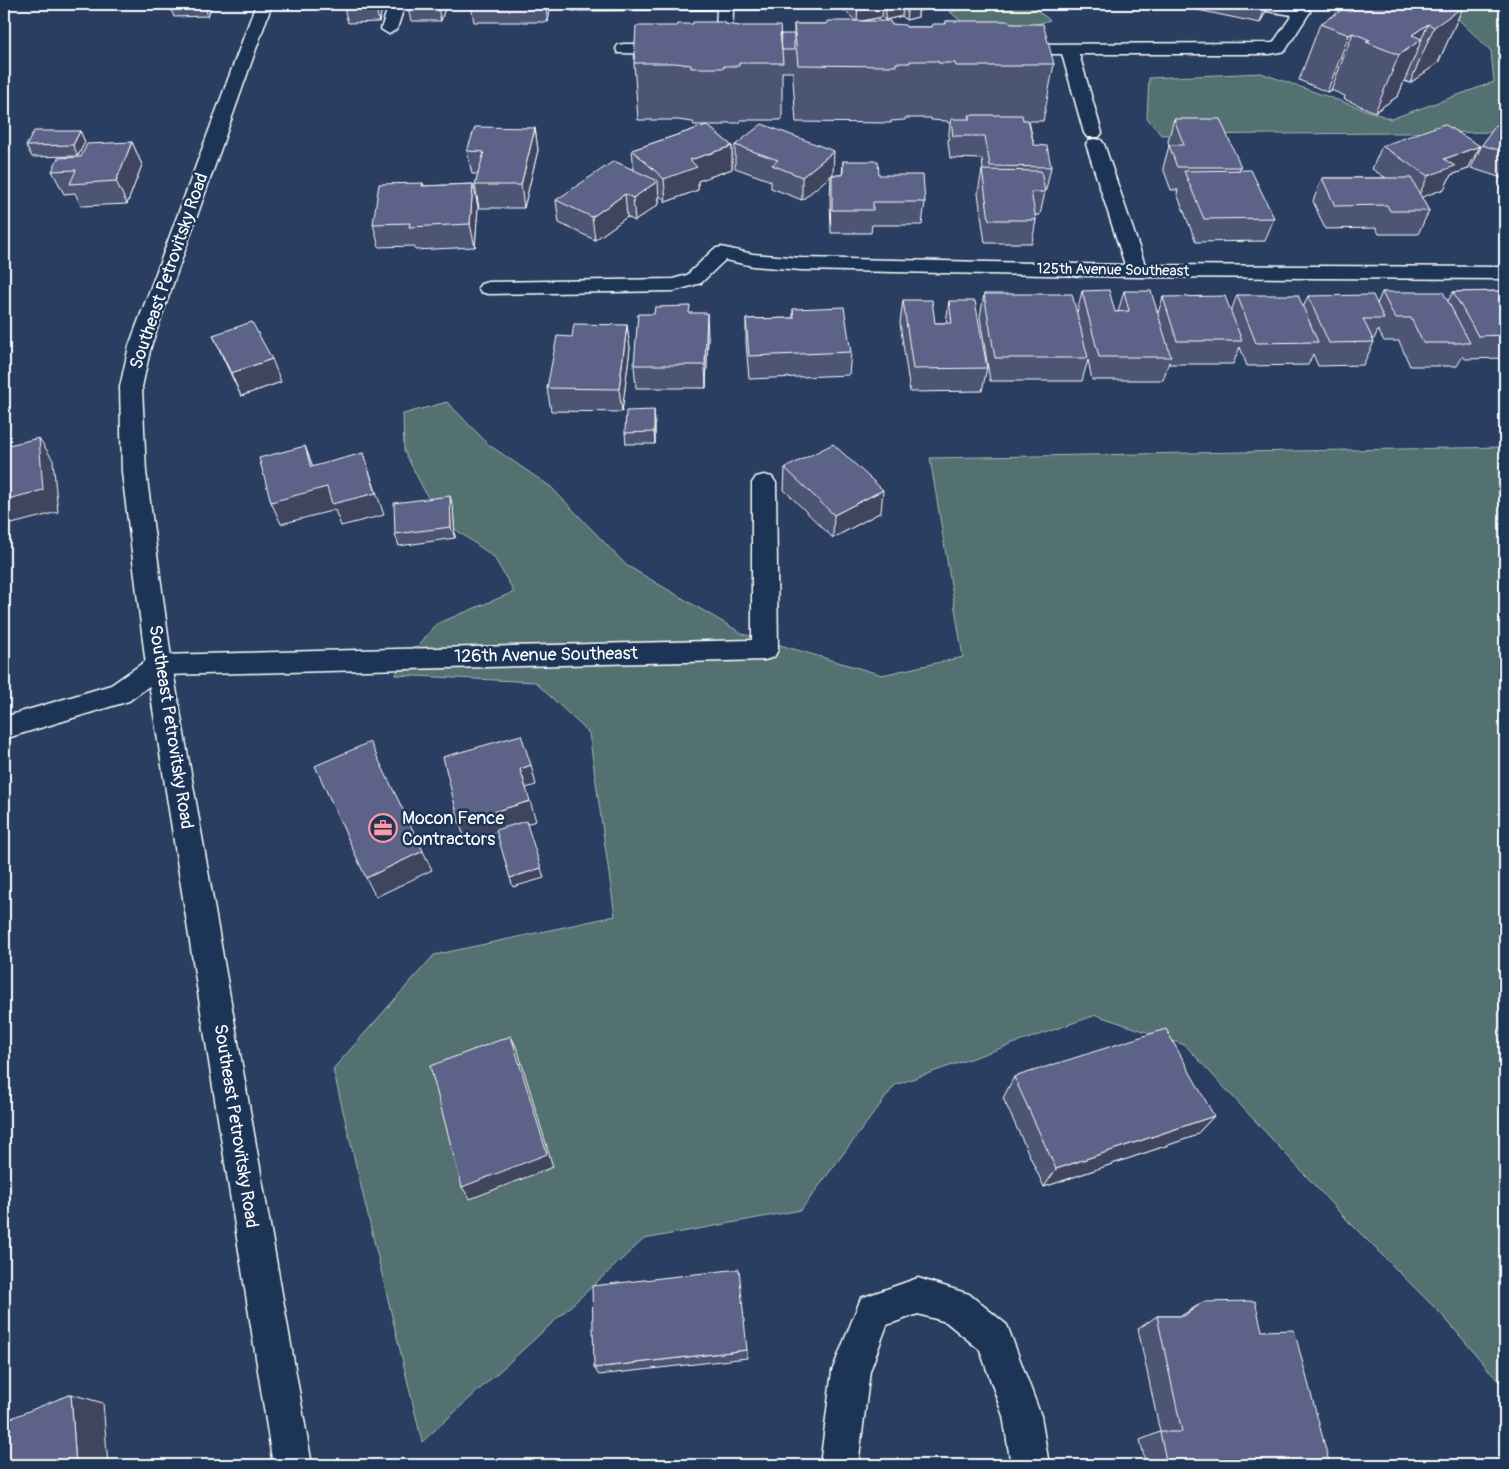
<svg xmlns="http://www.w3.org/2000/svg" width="1509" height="1469" viewBox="0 0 1509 1469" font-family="Pangolin,sans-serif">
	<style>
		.green { fill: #537170; stroke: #a9b8b8 }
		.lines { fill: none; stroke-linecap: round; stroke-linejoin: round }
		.minor-casing { stroke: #fff; stroke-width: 3 }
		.major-casing { stroke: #fff; stroke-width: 3 }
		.minor { fill: #1d3557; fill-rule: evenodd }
		.major { fill: #1d3557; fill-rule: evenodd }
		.wall { fill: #4e5475; stroke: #fff }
		.shaded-wall { fill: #40455f; stroke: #fff }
		.building { fill: #5b6288; stroke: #fff }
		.labels { text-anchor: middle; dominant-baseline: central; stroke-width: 5; stroke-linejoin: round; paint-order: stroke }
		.far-street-label { font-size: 15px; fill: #fff; stroke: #1d3557 }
		.street-label { font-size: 18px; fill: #fff; stroke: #1d3557 }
		.poi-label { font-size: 18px; fill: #fff; stroke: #1d3557; text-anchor: start }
	</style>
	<rect width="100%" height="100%" fill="#293e61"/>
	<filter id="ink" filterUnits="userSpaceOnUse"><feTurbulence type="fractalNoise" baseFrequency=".02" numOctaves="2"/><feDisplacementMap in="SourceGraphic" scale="10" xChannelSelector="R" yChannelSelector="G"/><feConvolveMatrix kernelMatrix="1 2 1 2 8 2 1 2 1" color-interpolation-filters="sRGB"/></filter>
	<g filter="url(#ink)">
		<!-- green -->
		<path class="green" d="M982 4H1028L1050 20 1034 25 962 22 950 12Z
			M1374 4H1505V132L1161 135 1147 118 1149 78 1261 73 1391 119 1494 82 1491 51 1451 12Z
			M447 402 489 445 551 487 626 565 743 634 882 675 963 657 930 458 1505 447V1389L1444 1317 1342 1215 1185 1045 1096 1015 895 1085 801 1210 644 1239 422 1442 333 1069 434 955 615 916 589 733 535 682 395 675 436 624 514 592 494 557 438 517 404 451 403 414Z"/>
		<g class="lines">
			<defs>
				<path id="minor" d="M389 4H405L397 29 389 34 381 29Z
					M566 4H783L775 9H733L732 44 739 45 741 49 739 53H717L715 49 717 9 573 10 567 8Z
					M1246 4H1281L1308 9 1310 12 1285 51 1270 54H1079L1102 133 1099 137H1087L1084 133 1062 54H1013L1007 53 1005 49 1007 45 1013 44 1273 43 1292 15 1254 9Z
					M624 44H672L678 45 680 49 678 53 672 54 618 53 616 49 618 45Z
					M1095 139 1101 140 1104 144 1145 265 1505 267V279L1137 277 801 270 753 266 725 260 701 283 674 291 488 294 481 292 478 288 481 284 488 282 673 279 687 275 714 249 721 247 753 254 801 258 1125 265 1086 144 1089 140Z
					M764 475 772 477 776 483 778 650 774 657 765 660 164 675 129 701 4 739V717L111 685 150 658 159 655 752 640V483L756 477Z
					M918 1278 969 1294 1007 1325 1041 1416 1049 1465H1011L1003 1416 980 1350 946 1322 918 1314 887 1325 870 1371 858 1465H820L832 1371 861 1298Z"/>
				<path id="major" d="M256 4H272L151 346 142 387 146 472 172 665 312 1465H273L146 665 122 472 120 387 129 346Z"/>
			</defs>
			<!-- minor casing -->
			<use href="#minor" class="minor-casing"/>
			<!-- major casing -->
			<use href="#major" class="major-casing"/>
			<!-- minor -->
			<use href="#minor" class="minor"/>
			<!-- major -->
			<use href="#major" class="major"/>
		</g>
		<!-- wall -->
		<path class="wall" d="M169 4H212L208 16 174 17Z
			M343 4H383L379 22 348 23Z
			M407 4H446L441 21H411Z
			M471 4H556L555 9H550L548 22H474Z
			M837 4H931H928L927 9 918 11V17L906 20 902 16 885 20 882 17 864 21 906 27H932L946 24V21L1011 24 1054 64 1043 121H1029L1034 145 1051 167 1046 190H1044L1045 192 1040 215H1035L1036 220 1032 243H985L978 193 982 170H983L982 159 950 158 948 142 950 123H948L947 121 931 120V118H905V120L891 121V123L796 122 793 80V72H782V120H740V123H725V125H707L732 146V169L698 181V190L666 202 659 195V204L635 221 627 217 595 240 559 223 556 200 634 170 632 150 707 125H694L693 122 678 120H638L634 63 677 26 725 24 780 34 794 38V24H827L856 21Z
			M1169 4H1268L1266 11 1260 23Z
			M1354 4H1463L1462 7H1463L1438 63 1410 83 1404 81 1398 96 1375 112 1344 99 1345 96 1331 90 1327 92 1299 80 1320 24 1349 12 1352 10Z
			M1174 119 1241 167 1239 170 1274 218 1265 241 1196 242 1177 194 1178 190H1171L1163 168 1169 146 1168 141Z
			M1505 127V179L1471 168 1482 145Z
			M535 128 538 150 524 208H479L475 185 478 174H472L467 151Z
			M80 131 85 142 78 156 32 157 26 146Z
			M132 142 142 165 127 204 81 206 75 193 64 194 52 171 81 157Z
			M735 145 833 174 832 175H842L843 161 879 175 925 202 922 225H872L871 233H831L830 198 831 175 802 200 771 188V181L735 168Z
			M1382 146H1480L1468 169 1451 175 1444 189 1421 197 1429 211 1418 234H1379L1376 228 1325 229 1313 201 1322 178H1386L1372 169Z
			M423 183 424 186 473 184 478 207 475 247 415 250 414 246 379 247 373 224Z
			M1082 291 1115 312H1118L1124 291 1158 313 1163 297 1231 311 1237 295 1303 308 1308 296 1377 304 1382 292 1448 301 1453 292 1505 291V358L1465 359 1463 356 1457 366H1410L1399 341H1384L1378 330 1373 341 1374 342 1363 365 1318 366 1313 354 1308 365 1247 366 1240 347 1233 364H1169V362L1163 380H1092L1088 360 1082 381H990L980 317 984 294 1077 312Z
			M903 300 935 323H946L949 301 987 368 982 391 910 392 900 323Z
			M793 309 851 352 849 375 749 379 746 342V319L793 318Z
			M690 313 708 336 706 388H636L634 365Z
			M627 325 630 348 622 412 551 411 547 388 572 337Z
			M213 335 281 382 241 396 223 358Z
			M655 422V444H626L625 433Z
			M785 468 881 512 833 538 784 490Z
			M453 507 455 538 399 546 395 534Z
			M1014 1077 1214 1116 1195 1136 1044 1187 1003 1098Z
			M1203 1302 1262 1331 1330 1465H1146L1140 1440 1160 1432 1138 1329 1157 1316H1181Z
			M747 1350V1358L599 1375 594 1368Z"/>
		<!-- shaded-wall -->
		<path class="shaded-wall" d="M204 4H212L208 16Z
			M375 4H383L379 22Z
			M437 4H446L441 21Z
			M545 4H550V9L548 22Z
			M858 4H883L882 17 857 22Z
			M887 4H903L902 16 885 20Z
			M908 4H931H928L927 9 918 11V17L906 20Z
			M1266 4H1268L1266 11 1260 23Z
			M1457 4H1463L1461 8 1463 7 1438 63 1410 83 1434 27Z
			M1428 24 1421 40 1422 39 1398 96 1375 112 1399 55 1412 35Z
			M1353 33 1331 90 1327 92 1349 35Z
			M535 128 538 150 524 208 521 185Z
			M80 131 85 142 78 156 73 145Z
			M132 142 142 165 127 204 116 181Z
			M732 146V169L698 181V190L666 202 664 179 690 160Z
			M1480 146 1468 169 1451 175 1444 189 1417 199 1428 176 1444 159Z
			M834 151 833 174 802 200V177Z
			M658 181 659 204 635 221 633 198Z
			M473 184 478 207 475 247 470 224Z
			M625 194 627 217 595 240 592 217Z
			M707 313 708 336 706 388 705 365Z
			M627 325 630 348 622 412 619 389Z
			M272 359 281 382 241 396 231 373Z
			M654 410 655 422V444L654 432Z
			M39 438 53 460 58 512 4 526V500Z
			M305 446 314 469 311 467Z
			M363 453 384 515 341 526 335 510 281 524 271 502Z
			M883 490 881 512 833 538 834 515Z
			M450 496 453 507 455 538 451 527Z
			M531 765 536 785 526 788 520 769Z
			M530 801 536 821 466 841 459 822Z
			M423 851 432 870 376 897 366 878Z
			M541 868 544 878 513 887 510 878Z
			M511 1036 518 1051 553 1167 470 1199 462 1187Z
			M1214 1116 1195 1136 1044 1187 1056 1169Z
			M71 1394 103 1403 108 1465H76Z"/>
		<!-- building -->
		<path class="building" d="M1361 4H1457L1456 5 1463 7 1434 27 1428 24 1412 35 1422 39 1399 55 1366 42 1370 40 1353 33 1349 35 1320 24 1343 9 1349 12Z
			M827 21H890L891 24 905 25 906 27H932L933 24H946V21H1009L1011 24H1043L1054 64H1022V66H956L955 63H938V61H910V63H896V66L798 65 794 24H827Z
			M693 22H725V24L740 26H780L783 63H739V66H724V68H691V65L675 63H634L636 26H677L678 24H693Z
			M780 34H794V50H782Z
			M969 115H1022L1023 120H1028L1034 145 1047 146 1051 167 990 166 985 136H953L951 119H970Z
			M1174 119H1220L1241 167H1177L1169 145H1184Z
			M762 124 834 151 802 177 772 165 778 160 735 145Z
			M1444 124 1480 146 1444 159 1455 166 1428 176 1382 146Z
			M707 125 732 146 690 160 697 167 664 179 632 150Z
			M1496 125 1505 127V152L1482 145Z
			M475 127 535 128 521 185H475L484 152 467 151Z
			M34 131H80L73 145 26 146Z
			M132 142 116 181 70 184 76 170 52 171 58 158 81 157 87 144Z
			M614 161 658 181 633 198 625 194 592 217 556 200Z
			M843 161H878L879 175H923L925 202H873V210H832V175H843Z
			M982 170 1041 171 1045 192H1031L1036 220H989Z
			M1251 170 1274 218 1204 219 1184 171Z
			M1322 178H1411L1429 211H1390L1387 205 1335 206Z
			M423 183 422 186 473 184 470 224 409 227 410 223 373 224 379 184Z
			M1109 290 1115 312 1129 311 1124 291H1151L1171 357H1099L1082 291Z
			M1505 291V335L1478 336 1453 292Z
			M1382 292H1443L1470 343H1423L1411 318H1395Z
			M984 294H1072L1088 358H995Z
			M1237 295H1298L1318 342 1256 343Z
			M1373 295 1384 319H1363L1374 342 1329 343 1308 296Z
			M1225 296 1242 341H1177L1163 297Z
			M903 300H932L935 323H952L949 301H975L987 368 913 369Z
			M690 306 689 313H707L705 365H634L638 314H654L655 307Z
			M844 307 851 352 749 356 746 319 794 318 793 309Z
			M252 322 272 359 231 373 213 335Z
			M574 324 627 325 619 389 547 388 557 336 572 337Z
			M654 410V432L625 433 626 411Z
			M39 438 43 490 4 500V446Z
			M833 444 883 490 834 515 785 468Z
			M305 446 311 467 363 453 376 493 332 504 327 487 271 502 259 458Z
			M450 496 451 527 395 534 394 503Z
			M521 735 531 765 520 769 530 801 459 822 443 757Z
			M370 742 423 851 366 878 315 766Z
			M526 821 541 868 510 878 496 830Z
			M1166 1029 1214 1116 1056 1169 1014 1077Z
			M511 1036 547 1154 462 1187 430 1066Z
			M739 1269 747 1350 594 1368 592 1286Z
			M1255 1301 1262 1331 1294 1330 1330 1465H1167L1160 1432H1182L1157 1316H1184L1203 1302Z
			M71 1394 76 1465H4V1421Z"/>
	</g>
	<!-- icons -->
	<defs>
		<symbol id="office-ring" viewBox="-11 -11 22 22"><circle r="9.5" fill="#1d3557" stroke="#ff9aa2" stroke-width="1.5"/><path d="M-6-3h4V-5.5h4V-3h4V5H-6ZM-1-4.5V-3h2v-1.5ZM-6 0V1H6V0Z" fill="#ff9aa2"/></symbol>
	</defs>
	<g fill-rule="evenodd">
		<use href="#office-ring" x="367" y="812" width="32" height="32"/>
	</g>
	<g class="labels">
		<!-- far-street labels -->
		<g class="far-street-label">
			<text transform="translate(1113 270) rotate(1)">125th Avenue Southeast</text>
		</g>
		<!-- street labels -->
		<g class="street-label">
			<text transform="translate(169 271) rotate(-71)">Southeast Petrovitsky Road</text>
			<text transform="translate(546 655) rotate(-1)">126th Avenue Southeast</text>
			<text transform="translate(171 727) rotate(81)">Southeast Petrovitsky Road</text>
			<text transform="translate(236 1126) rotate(81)">Southeast Petrovitsky Road</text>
		</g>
		<!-- poi labels -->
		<g class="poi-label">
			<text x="402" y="818">Mocon Fence<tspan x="402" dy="21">Contractors</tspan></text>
		</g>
	</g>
	<!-- margin -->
	<rect width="1509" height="1469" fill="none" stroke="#1d3557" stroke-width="20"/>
	<rect x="10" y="10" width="1489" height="1449" fill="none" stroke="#fff" stroke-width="2" filter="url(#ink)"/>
</svg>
